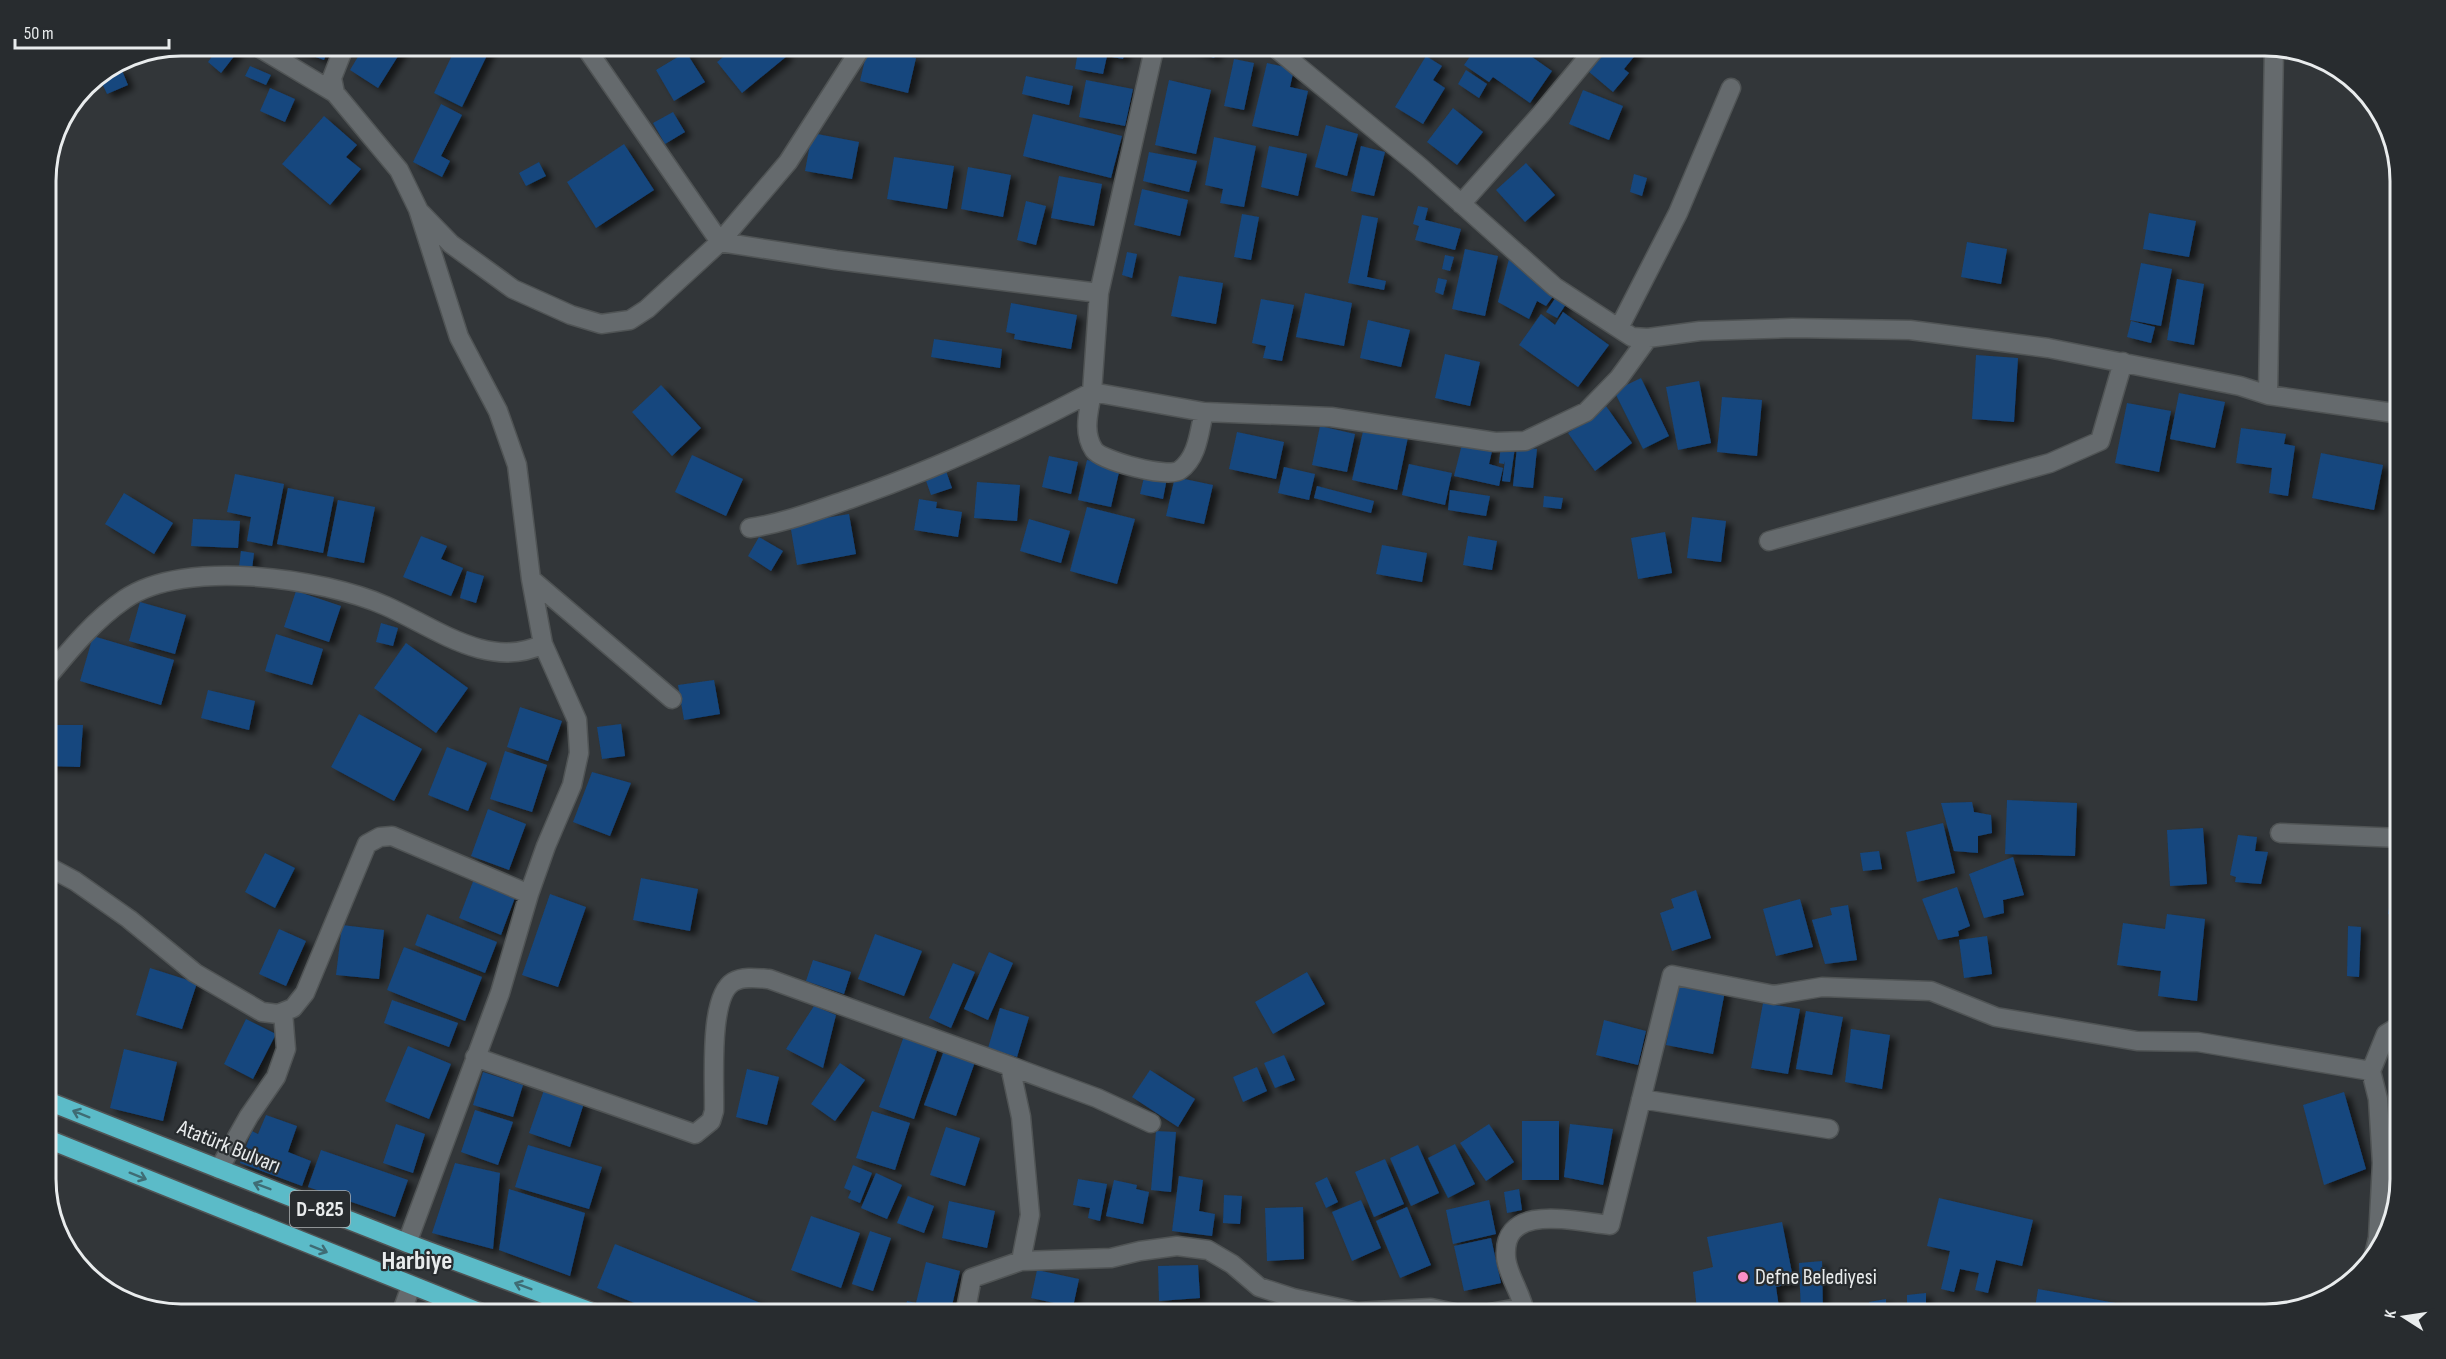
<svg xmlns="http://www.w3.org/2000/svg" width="2446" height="1359" viewBox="0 0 2446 1359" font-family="'Sofia Sans Condensed',sans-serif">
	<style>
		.building { fill: #15467e; filter: url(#shadow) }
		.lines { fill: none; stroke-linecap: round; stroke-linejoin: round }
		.minor-casing { stroke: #505455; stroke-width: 21 }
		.highway-casing { stroke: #505455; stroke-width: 21 }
		.minor { stroke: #656a6d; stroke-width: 18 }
		.highway { stroke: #5bbbc8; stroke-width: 18 }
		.oneway { stroke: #3f6c74 }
		.poi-dot { fill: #fa8fc6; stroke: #282c2f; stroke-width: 2 }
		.labels { text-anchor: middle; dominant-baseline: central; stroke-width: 4.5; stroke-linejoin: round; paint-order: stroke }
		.shield { fill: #282c2f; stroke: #afb2b4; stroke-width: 1.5 }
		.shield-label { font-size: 21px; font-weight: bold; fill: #e9eced }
		.street-label { font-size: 22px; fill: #e9eced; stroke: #282c2f }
		.poi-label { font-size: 22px; fill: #e9eced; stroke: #282c2f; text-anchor: start }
		.quarter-label { font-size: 26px; font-weight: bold; fill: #e9eced; stroke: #282c2f }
		.rim { fill: none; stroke: #e9eced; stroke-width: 3 }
	</style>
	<defs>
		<filter id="shadow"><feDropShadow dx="6" dy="4" stdDeviation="3" flood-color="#0009"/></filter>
	</defs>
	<rect width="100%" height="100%" fill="#323639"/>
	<!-- building -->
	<path class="building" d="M220 45H232L239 50 221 73 208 62Z
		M283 45H323L329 47 324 60Z
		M365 45H405L378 88 350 70Z
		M457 45H492L462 107 434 93Z
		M738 45H779L787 56 742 93 717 62Z
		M1079 45H1126L1123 59 1107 56 1103 74 1075 69Z
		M1179 45H1219L1214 58Z
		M1478 45H1515L1552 71 1530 103 1493 77 1489 82 1464 65Z
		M1610 45H1628L1637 53 1624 69 1629 73 1613 92 1588 71Z
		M868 47 916 58 908 93 860 81Z
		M686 52 705 82 674 101 656 70Z
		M1426 56 1442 66 1433 80 1445 88 1423 124 1395 107Z
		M1234 59 1254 63 1244 110 1224 106Z
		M1267 63 1294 69 1290 87 1308 91 1298 136 1252 126Z
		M250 66 271 75 266 85 245 76Z
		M121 68 128 85 107 94 99 77Z
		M1466 70 1487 84 1479 98 1458 84Z
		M1026 76 1073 86 1069 105 1022 94Z
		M1086 80 1133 89 1125 126 1079 117Z
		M1169 80 1211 90 1196 154 1155 145Z
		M270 88 295 99 285 122 260 111Z
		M1583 90 1623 106 1609 140 1569 124Z
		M441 104 462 115 441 156 450 161 442 177 413 162Z
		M1453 108 1483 132 1457 165 1427 142Z
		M673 112 685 132 665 144 653 123Z
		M1033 114 1122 136 1111 178 1023 156Z
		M324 116 357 145 346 157 361 169 330 205 282 164Z
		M1326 125 1358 134 1347 176 1315 167Z
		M812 133 859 142 852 179 805 171Z
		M1214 137 1256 146 1244 207 1220 203 1223 189 1205 185Z
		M624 144 654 190 596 228 567 182Z
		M1269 146 1307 154 1298 196 1261 187Z
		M1361 146 1385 152 1374 196 1351 191Z
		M1149 152 1197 161 1189 192 1143 181Z
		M894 157 954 166 947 209 887 199Z
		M539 162 546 176 526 186 519 173Z
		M1526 163 1555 195 1525 222 1496 190Z
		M968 167 1011 175 1003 217 961 209Z
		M1634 174 1647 178 1642 196 1630 192Z
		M1059 176 1102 184 1094 226 1051 218Z
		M1142 189 1188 200 1180 236 1134 225Z
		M1026 201 1046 206 1036 245 1017 240Z
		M1418 206 1428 208 1425 220 1461 229 1455 250 1415 240 1419 226 1413 224Z
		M2149 213 2196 221 2189 257 2143 249Z
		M1242 214 1259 217 1251 260 1234 257Z
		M1362 215 1378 218 1367 277 1386 281 1384 290 1348 283Z
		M1967 242 2007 249 2001 284 1961 277Z
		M1465 249 1498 256 1485 316 1452 309Z
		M1127 252 1137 254 1132 278 1122 275Z
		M1445 255 1454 257 1450 271 1442 269Z
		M1509 259 1557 291 1546 306 1537 301 1529 319 1498 302Z
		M2141 263 2172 269 2161 326 2130 320Z
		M1179 276 1223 283 1216 324 1171 316Z
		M1438 278 1447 280 1443 295 1435 292Z
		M2177 279 2204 284 2194 345 2167 340Z
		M1305 293 1352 303 1344 346 1296 337Z
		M1558 294 1568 301 1557 318 1546 312Z
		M1261 299 1294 305 1282 361 1263 358 1266 346 1252 343Z
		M1011 303 1077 315 1071 349 1014 339 1015 334 1006 332Z
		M1563 312 1609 345 1578 387 1519 345 1541 314 1555 325Z
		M1368 320 1410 330 1401 367 1360 358Z
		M2131 321 2155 327 2151 343 2127 337Z
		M934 339 1002 349 1000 368 931 357Z
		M1445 354 1480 362 1470 406 1435 398Z
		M1976 355 2018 358 2014 422 1972 419Z
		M1641 378 1669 436 1643 449 1614 391Z
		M1699 381 1711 443 1678 450 1666 387Z
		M661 385 701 428 672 456 632 412Z
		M2179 393 2225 402 2215 448 2170 439Z
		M1722 397 1762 400 1757 456 1717 452Z
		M2127 403 2171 411 2159 472 2115 463Z
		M1606 406 1632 443 1595 471 1568 433Z
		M1320 426 1355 434 1347 472 1312 465Z
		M1364 427 1408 437 1397 490 1352 480Z
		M2241 428 2286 434 2284 444 2295 446 2288 496 2269 493 2272 468 2236 463Z
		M1237 432 1284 442 1276 479 1229 469Z
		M1463 440 1493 447 1489 464 1503 468 1499 486 1454 476Z
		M1501 445 1515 447 1510 482 1502 481 1505 461 1504 464 1499 463Z
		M1517 447 1537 449 1533 488 1513 486Z
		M2321 453 2383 465 2374 510 2312 498Z
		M692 455 743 479 726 516 675 492Z
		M1049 456 1078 462 1071 494 1042 487Z
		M1087 460 1120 468 1111 507 1078 500Z
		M1409 464 1452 473 1445 505 1402 495Z
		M1284 467 1315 474 1309 500 1278 493Z
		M946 471 952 488 931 495 925 478Z
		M1145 473 1167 478 1163 499 1140 494Z
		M235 474 284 484 272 546 247 541 251 517 227 512Z
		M1175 477 1213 485 1204 524 1166 516Z
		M977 482 1020 485 1017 521 974 518Z
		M1317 486 1374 501 1371 513 1314 498Z
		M288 488 334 497 323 553 277 544Z
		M1450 490 1490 496 1486 516 1448 510Z
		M124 493 173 523 154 554 105 524Z
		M1544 496 1563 498 1561 509 1543 507Z
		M919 499 937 502 936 508 962 512 958 537 914 530Z
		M338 500 375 507 364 563 327 556Z
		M1087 507 1135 519 1117 584 1070 571Z
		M849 514 856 554 797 565 790 524Z
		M1692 517 1726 521 1721 562 1687 558Z
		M193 519 240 521 238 548 191 546Z
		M1029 519 1070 531 1061 563 1020 551Z
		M1665 532 1672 573 1638 579 1631 538Z
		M421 536 447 546 441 559 463 568 451 596 403 577Z
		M1468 536 1497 541 1492 570 1463 565Z
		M759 537 783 551 771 571 748 556Z
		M1382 545 1427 553 1422 582 1376 574Z
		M241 551 254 553 252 569 239 567Z
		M467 571 484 576 476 603 460 598Z
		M296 591 341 606 329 642 284 627Z
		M140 602 186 615 175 654 129 641Z
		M381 623 398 628 393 646 376 642Z
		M276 634 323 649 312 685 265 671Z
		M93 636 174 660 161 705 80 681Z
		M406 643 468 688 436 733 374 688Z
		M714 680 720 714 684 720 678 685Z
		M208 690 255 701 249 730 201 718Z
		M520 707 562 721 548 761 507 747Z
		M359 714 422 749 394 801 331 767Z
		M621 724 625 756 602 759 597 727Z
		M50 725H83L80 767 48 766Z
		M447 747 487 763 468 811 428 795Z
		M505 751 547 765 532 812 490 799Z
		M592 772 631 783 610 836 573 822Z
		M2007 800 2077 803 2075 856 2005 854Z
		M1972 802 1974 812 1991 815 1992 833 1978 836V853L1954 851 1941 803Z
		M488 809 526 824 509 870 471 856Z
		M1943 823 1955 873 1917 882 1906 832Z
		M2203 828 2207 884 2170 886 2167 830Z
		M2238 835 2257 837 2255 851 2268 852 2261 884 2235 882 2236 877 2230 875Z
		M2399 844 2401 845V916L2388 914Z
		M1879 851 1882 869 1863 871 1860 853Z
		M265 853 295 868 275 908 245 892Z
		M2013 857 2024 895 2003 900 2004 913 1984 918 1969 874Z
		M641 878 698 889 690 931 633 920Z
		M474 879 516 895 501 935 459 918Z
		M1957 887 1970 926 1958 931 1959 936 1938 940 1922 899Z
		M1696 890 1711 938 1672 951 1660 913 1674 908 1671 899Z
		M550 894 586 907 558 987 522 975Z
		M1800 899 1813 947 1776 956 1763 909Z
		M1848 905 1857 960 1825 964 1812 920 1832 915 1830 908Z
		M427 914 497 942 485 973 415 945Z
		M2167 914 2205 919 2197 1001 2158 996 2161 971 2117 965 2123 923 2165 929Z
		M342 925 384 930 379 979 336 975Z
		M2348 926 2361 927 2359 977 2347 976Z
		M279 929 306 941 286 986 259 974Z
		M875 934 922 951 904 996 858 979Z
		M1987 936 1992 974 1964 978 1959 940Z
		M404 947 482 977 465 1021 387 990Z
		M989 952 1013 963 988 1020 964 1009Z
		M813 960 851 972 844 994 806 981Z
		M953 963 975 972 951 1028 929 1018Z
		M150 968 197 983 182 1029 136 1015Z
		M1307 972 1325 1004 1273 1034 1255 1002Z
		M1678 981 1725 991 1713 1054 1666 1045Z
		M392 1000 458 1023 449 1047 384 1023Z
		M1763 1003 1800 1009 1788 1074 1751 1068Z
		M814 1006 836 1015 823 1068 786 1049Z
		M1000 1008 1029 1017 1017 1057 988 1048Z
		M1806 1011 1843 1017 1832 1075 1796 1069Z
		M246 1019 276 1034 253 1079 224 1064Z
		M1604 1020 1646 1031 1638 1065 1596 1055Z
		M1851 1029 1890 1035 1882 1089 1845 1082Z
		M905 1033 939 1045 914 1119 879 1107Z
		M408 1046 451 1064 429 1119 385 1101Z
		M945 1048 976 1059 956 1116 924 1105Z
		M124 1049 177 1062 163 1121 110 1108Z
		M1284 1055 1295 1080 1275 1088 1264 1063Z
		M840 1063 865 1080 835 1121 811 1104Z
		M1257 1067 1267 1091 1243 1102 1233 1077Z
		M747 1069 779 1077 767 1125 736 1117Z
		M1150 1070 1195 1099 1178 1127 1132 1097Z
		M483 1072 523 1085 513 1117 473 1105Z
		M544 1090 584 1103 570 1147 529 1133Z
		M2344 1092 2366 1169 2324 1185 2303 1105Z
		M475 1110 513 1122 498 1165 461 1152Z
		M872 1111 910 1123 895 1170 856 1158Z
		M266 1115 297 1126 288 1152 311 1161 302 1186 240 1163 252 1131 258 1134Z
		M1522 1121H1559V1180H1522Z
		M396 1124 425 1134 413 1173 383 1163Z
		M1489 1124 1514 1162 1486 1181 1460 1143Z
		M1570 1124 1613 1129 1603 1185 1564 1177Z
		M946 1127 980 1138 965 1186 930 1175Z
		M1156 1131 1176 1132 1171 1192 1151 1190Z
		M1455 1144 1475 1184 1448 1198 1428 1158Z
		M528 1145 602 1167 589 1209 515 1187Z
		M1418 1145 1439 1193 1411 1206 1390 1158Z
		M321 1150 408 1180 395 1217 308 1187Z
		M1385 1159 1404 1204 1374 1217 1355 1172Z
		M455 1163 500 1173 493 1249 432 1233Z
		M853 1165 872 1173 860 1203 848 1198 851 1191 844 1188Z
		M876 1173 902 1185 887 1219 861 1208Z
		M1179 1176 1203 1180 1199 1211 1215 1214 1212 1236 1172 1231Z
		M1327 1177 1338 1202 1326 1208 1315 1183Z
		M1078 1179 1107 1184 1100 1221 1088 1218 1090 1208 1073 1205Z
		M1114 1180 1137 1185 1136 1189 1149 1192 1143 1224 1106 1216Z
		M509 1189 585 1213 570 1276 499 1250Z
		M1519 1189 1522 1210 1507 1213 1504 1192Z
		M1224 1195 1242 1196 1240 1224 1223 1223Z
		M908 1196 934 1206 924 1233 897 1223Z
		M1939 1198 2033 1220 2022 1266 1996 1260 1988 1293 1975 1290 1979 1273 1960 1269 1954 1292 1941 1289 1950 1251 1927 1246Z
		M1361 1200 1381 1248 1352 1261 1332 1212Z
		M1489 1200 1496 1234 1453 1244 1446 1210Z
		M949 1201 995 1211 987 1248 942 1238Z
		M1303 1207 1304 1259 1267 1261 1265 1208Z
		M1407 1207 1431 1265 1400 1278 1376 1221Z
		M811 1216 860 1233 841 1288 791 1270Z
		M1782 1222 1794 1283 1776 1287 1780 1314H1717L1716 1309 1697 1310 1693 1272 1713 1267 1707 1237Z
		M870 1231 891 1238 873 1291 852 1284Z
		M1491 1238 1501 1283 1464 1291 1454 1246Z
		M615 1244 788 1314H662L597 1288Z
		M1822 1261 1823 1314H1801L1799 1263Z
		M926 1262 960 1271 950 1314H903L907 1301 916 1303Z
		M1198 1265 1200 1298 1159 1301 1158 1266Z
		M1037 1270 1079 1279 1073 1307 1031 1298Z
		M2038 1289 2121 1304 2119 1314H2034Z
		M1926 1293V1314H1903V1309L1907 1308V1295Z
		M1886 1299V1314H1870L1869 1302Z
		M1148 1306 1174 1312V1314H1146Z
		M1189 1307 1209 1308V1314H1188Z"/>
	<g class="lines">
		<defs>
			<path id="minor" d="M255 45 335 93 399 170 418 209 459 337 498 411 517 465 531 579 543 644 577 720 579 753 572 785 546 846 529 894 500 993 407 1243
				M584 45 720 242 788 162 863 45
				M1272 45 1419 166 1555 287 1632 337 1648 338 1700 331 1792 328 1910 330 2048 348 2240 386 2268 395 2401 414
				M335 93 332 78 345 45
				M1461 204 1541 114 1598 45
				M421 213 451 244 513 289 571 315 601 324 630 320 647 309 720 242 836 260 1099 293
				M1619 328 1678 213 1731 88
				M2268 395 2274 47
				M1204 412C1199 432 1198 457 1180 470 1170 479 1102 461 1094 450 1082 432 1089 411 1092 392L1204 412 1331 417 1495 442 1525 441 1586 412 1619 378 1648 338
				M750 528C785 523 817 510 850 499 933 470 1014 433 1092 392L1099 293 1155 45
				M1769 541 2050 463 2100 441 2123 362
				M531 579 672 699
				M45 680C69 651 93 621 125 599 185 558 322 578 386 606 434 627 489 671 543 644
				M2280 833 2401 838
				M45 865 75 881 129 919 195 973 262 1012 278 1014 293 1008 305 993 367 844 380 837 392 836 529 894
				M475 1057 695 1134 711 1121 714 1111C715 1083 708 997 733 982 743 976 757 978 769 979L1010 1066 1021 1117 1030 1215 1021 1261
				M1010 1066 1097 1098 1151 1123
				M1641 1099 1829 1129
				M219 1169 249 1116 276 1077 286 1049 283 1012
				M2374 1255 2378 1238 2382 1163 2378 1099 2371 1071 2386 1034 2401 1025
				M401 1314 411 1286
				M965 1314 972 1278 1021 1261 1111 1258 1140 1251 1177 1246 1208 1250 1232 1264 1259 1287 1293 1298 1357 1312 1431 1308 1459 1314
				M1484 1314 1524 1307
				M1525 1314C1523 1295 1507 1275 1506 1257 1502 1201 1576 1222 1610 1225L1672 975 1774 995 1822 987 1931 991 1996 1017 2137 1041 2198 1042 2371 1071"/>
			<path id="highway" d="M45 1100 407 1243 597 1314
				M45 1138 484 1314"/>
		</defs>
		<!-- minor casing -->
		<use href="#minor" class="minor-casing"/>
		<!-- highway casing -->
		<use href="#highway" class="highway-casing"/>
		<!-- minor -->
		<use href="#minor" class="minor"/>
		<!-- highway -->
		<use href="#highway" class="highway"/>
	</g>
	<!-- one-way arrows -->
	<defs><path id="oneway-shaft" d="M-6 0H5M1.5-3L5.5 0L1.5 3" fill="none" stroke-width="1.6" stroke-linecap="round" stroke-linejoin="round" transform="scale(1.5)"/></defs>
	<g class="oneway">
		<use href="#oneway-shaft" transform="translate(81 1114) rotate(-158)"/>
		<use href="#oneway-shaft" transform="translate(138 1176) rotate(22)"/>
		<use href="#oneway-shaft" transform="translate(262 1186) rotate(-159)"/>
		<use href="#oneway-shaft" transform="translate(319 1249) rotate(22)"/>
		<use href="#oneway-shaft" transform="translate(523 1286) rotate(-159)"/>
	</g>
	<!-- markers -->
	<circle class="poi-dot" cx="1743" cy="1277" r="6"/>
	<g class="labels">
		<!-- shield labels -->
		<rect class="shield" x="290" y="1191" width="60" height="36" rx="4.5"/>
		<g class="shield-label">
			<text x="320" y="1209">D-825</text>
		</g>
		<!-- street labels -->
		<g class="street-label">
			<text transform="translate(229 1147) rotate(22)">Atatürk Bulvarı</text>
		</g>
		<!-- poi labels -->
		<g class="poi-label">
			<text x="1755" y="1277">Defne Belediyesi</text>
		</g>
		<!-- quarter labels -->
		<g class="quarter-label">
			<text x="417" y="1261">Harbiye</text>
		</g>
	</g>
	<!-- crop -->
	<path d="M0 0H2446V1359H0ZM181 56H2265A125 125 0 0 1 2390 181V1179A125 125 0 0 1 2265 1304H181A125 125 0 0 1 56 1179V181A125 125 0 0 1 181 56Z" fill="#282c2f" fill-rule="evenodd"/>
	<path class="rim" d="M181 56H2265A125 125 0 0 1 2390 181V1179A125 125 0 0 1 2265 1304H181A125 125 0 0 1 56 1179V181A125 125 0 0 1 181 56Z"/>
	<!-- north arrow -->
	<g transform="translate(2404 1317) rotate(282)" stroke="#282c2f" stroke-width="4.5" paint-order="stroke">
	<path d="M0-4.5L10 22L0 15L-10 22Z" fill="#e9eced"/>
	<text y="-9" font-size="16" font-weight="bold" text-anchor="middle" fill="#e9eced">K</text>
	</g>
	<!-- scale -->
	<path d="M15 39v9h154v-9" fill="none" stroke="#e9eced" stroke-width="3"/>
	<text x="24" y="39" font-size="18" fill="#e9eced" stroke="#282c2f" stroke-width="4.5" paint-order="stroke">50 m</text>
</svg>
